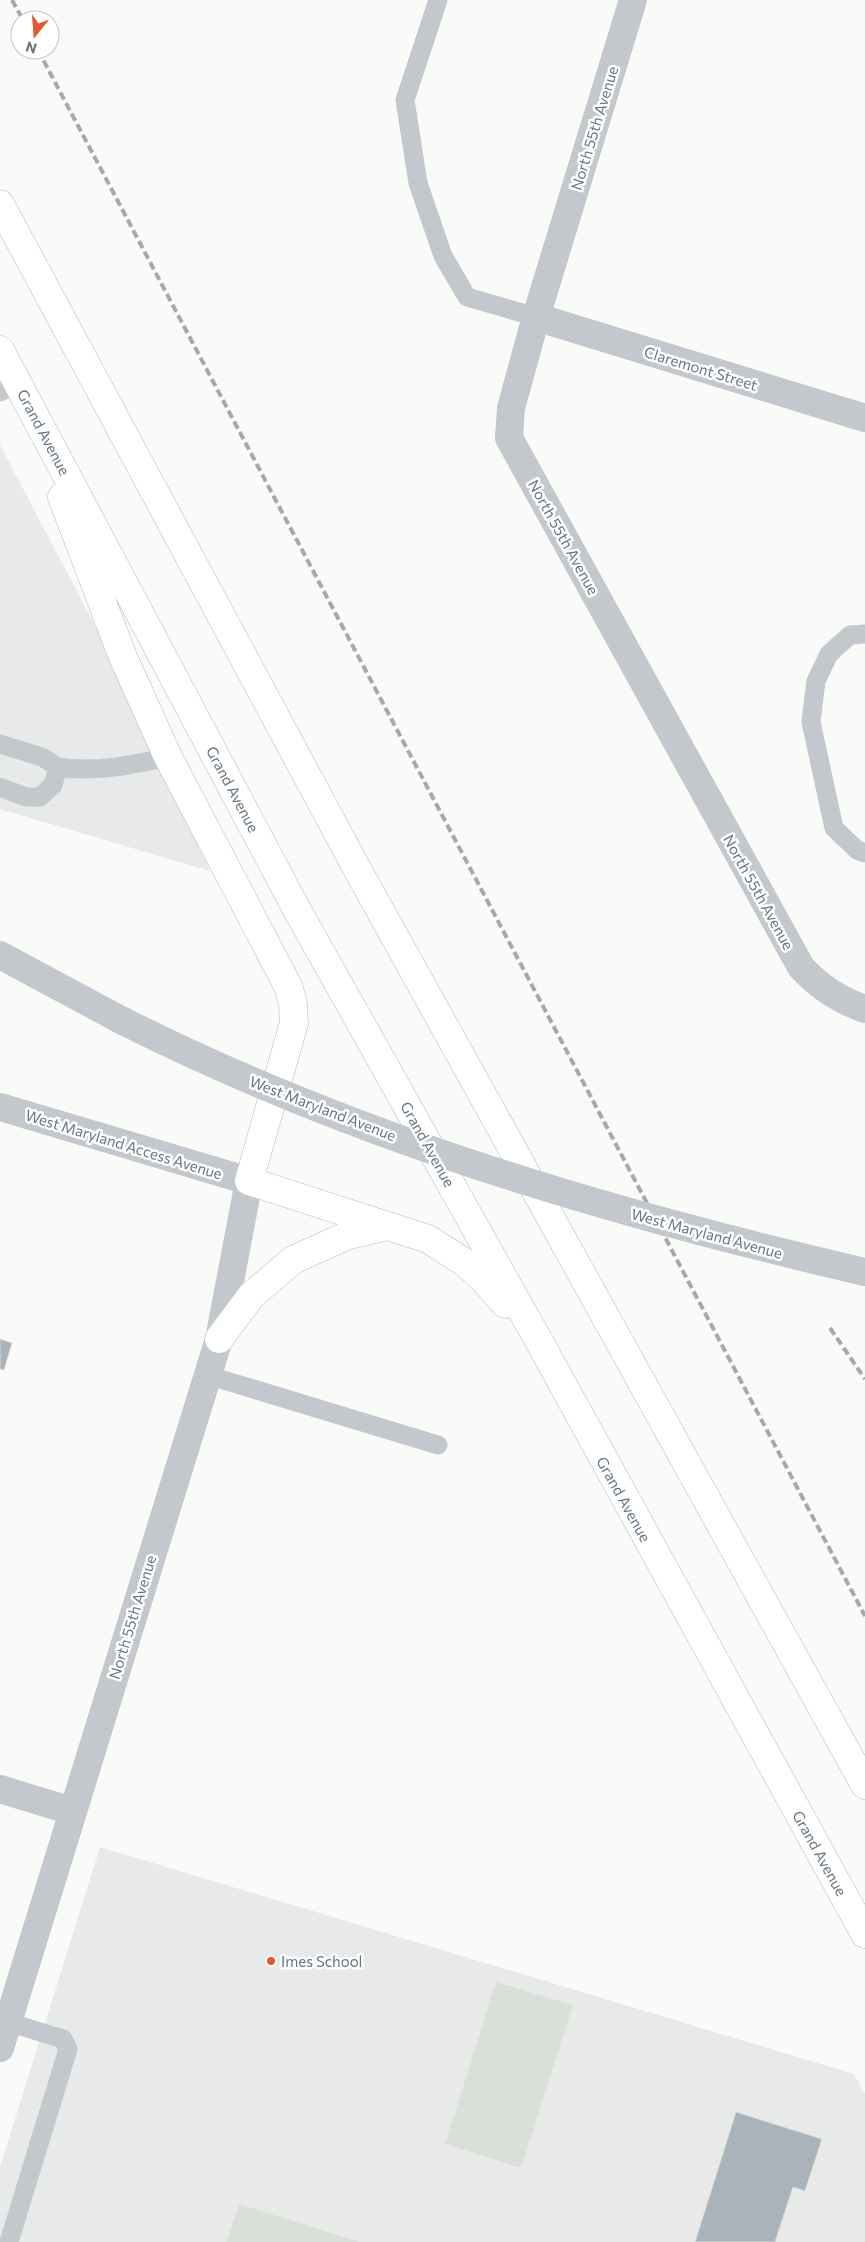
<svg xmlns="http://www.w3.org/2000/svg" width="865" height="2242" viewBox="0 0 865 2242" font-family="Commissioner,sans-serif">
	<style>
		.built { fill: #e8e9e9 }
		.green { fill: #dadfd7 }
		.building { fill: #aab3b9; stroke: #dcdcda }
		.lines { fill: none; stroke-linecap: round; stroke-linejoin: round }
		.trunk-casing { stroke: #b4b9bd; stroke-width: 29 }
		.service { stroke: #c3c8cc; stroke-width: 19 }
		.minor { stroke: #c3c8cc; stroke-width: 28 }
		.tertiary { stroke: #c3c8cc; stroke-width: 28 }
		.trunk { stroke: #fff; stroke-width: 28 }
		.rail { stroke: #a2aab0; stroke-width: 4; stroke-dasharray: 8 4; stroke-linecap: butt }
		.tertiary-bridge { stroke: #c3c8cc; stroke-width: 28 }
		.poi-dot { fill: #e4572e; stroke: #fff; stroke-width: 2 }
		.labels { text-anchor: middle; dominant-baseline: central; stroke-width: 5; stroke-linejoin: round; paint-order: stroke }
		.street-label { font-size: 15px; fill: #657683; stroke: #fff }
		.poi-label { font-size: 15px; fill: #657683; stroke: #fff; text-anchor: start }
	</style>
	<rect width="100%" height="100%" fill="#fafaf8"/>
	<!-- built -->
	<path class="built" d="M0 445 131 694 210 871 0 809Z
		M100 1847 854 2074 865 2094V2242H0V2167Z"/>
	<!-- green -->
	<path class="green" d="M496 1982 573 2005 521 2168 445 2144Z
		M239 2204 359 2242H227Z"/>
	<!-- building -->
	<path class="building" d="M0 1339 12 1343 4 1370 0 1369Z
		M736 2112 822 2139 805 2191 793 2187 775 2242H695Z"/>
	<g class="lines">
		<defs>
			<path id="trunk" d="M0 204 355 865 865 1785
				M0 350 296 908 540 1343 865 1934
				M62 497 123 657 168 757 289 988 293 1004 294 1023 249 1181 428 1239 464 1262 482 1278 505 1304
				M219 1339 252 1295 293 1260 346 1236 388 1226"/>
		</defs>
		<!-- trunk casing -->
		<use href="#trunk" class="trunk-casing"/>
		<!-- service -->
		<path class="service" d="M438 0 405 100 418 183 443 256 467 297 536 317
			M0 392 18 383
			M865 634 850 635 829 654 816 681 811 722 834 828 857 850 865 853
			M0 744 42 757 58 767 53 785 40 797H26L0 787
			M58 767C96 773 131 765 168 757
			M207 1375 438 1445
			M8 2022 63 2039 68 2049 9 2242"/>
		<!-- minor -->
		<path class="minor" d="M536 317 511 408 509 438 801 967C819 987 839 1000 865 1009
			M0 1789 72 1811"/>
		<!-- tertiary -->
		<path class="tertiary" d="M633 0 536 317 865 418
			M0 955 121 1020
			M0 1107 249 1181 219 1339 0 2048"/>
		<!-- trunk -->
		<use href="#trunk" class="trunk"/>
		<!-- rail -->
		<path class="rail" d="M12 0 23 20
			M38 50 865 1616
			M830 1328 865 1379"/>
		<!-- tertiary-bridge -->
		<path class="tertiary-bridge" d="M121 1020C355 1138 610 1213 865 1272"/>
	</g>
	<!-- markers -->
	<circle class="poi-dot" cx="271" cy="1961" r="5"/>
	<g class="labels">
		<!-- street labels -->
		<g class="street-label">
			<text transform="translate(594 128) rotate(-73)">North 55th Avenue</text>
			<text transform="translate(701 368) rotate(17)">Claremont Street</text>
			<text transform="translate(44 432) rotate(62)">Grand Avenue</text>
			<text transform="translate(564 537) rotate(61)">North 55th Avenue</text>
			<text transform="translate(233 789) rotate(62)">Grand Avenue</text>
			<text transform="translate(759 892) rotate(61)">North 55th Avenue</text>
			<text transform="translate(323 1108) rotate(21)">West Maryland Avenue</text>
			<text transform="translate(124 1144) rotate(17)">West Maryland Access Avenue</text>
			<text transform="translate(428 1144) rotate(61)">Grand Avenue</text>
			<text transform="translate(707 1233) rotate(15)">West Maryland Avenue</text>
			<text transform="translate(624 1499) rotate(61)">Grand Avenue</text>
			<text transform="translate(132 1617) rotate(-73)">North 55th Avenue</text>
			<text transform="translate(820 1853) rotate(61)">Grand Avenue</text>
		</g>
		<!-- poi labels -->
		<g class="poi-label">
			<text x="281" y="1961">Imes School</text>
		</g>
	</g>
	<!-- north arrow -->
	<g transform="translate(35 35) rotate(197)"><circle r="24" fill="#ffffff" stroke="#c1c8cd"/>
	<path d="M0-4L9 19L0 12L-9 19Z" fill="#e4572e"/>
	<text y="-8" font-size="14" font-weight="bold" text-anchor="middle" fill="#657683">N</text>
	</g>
</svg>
